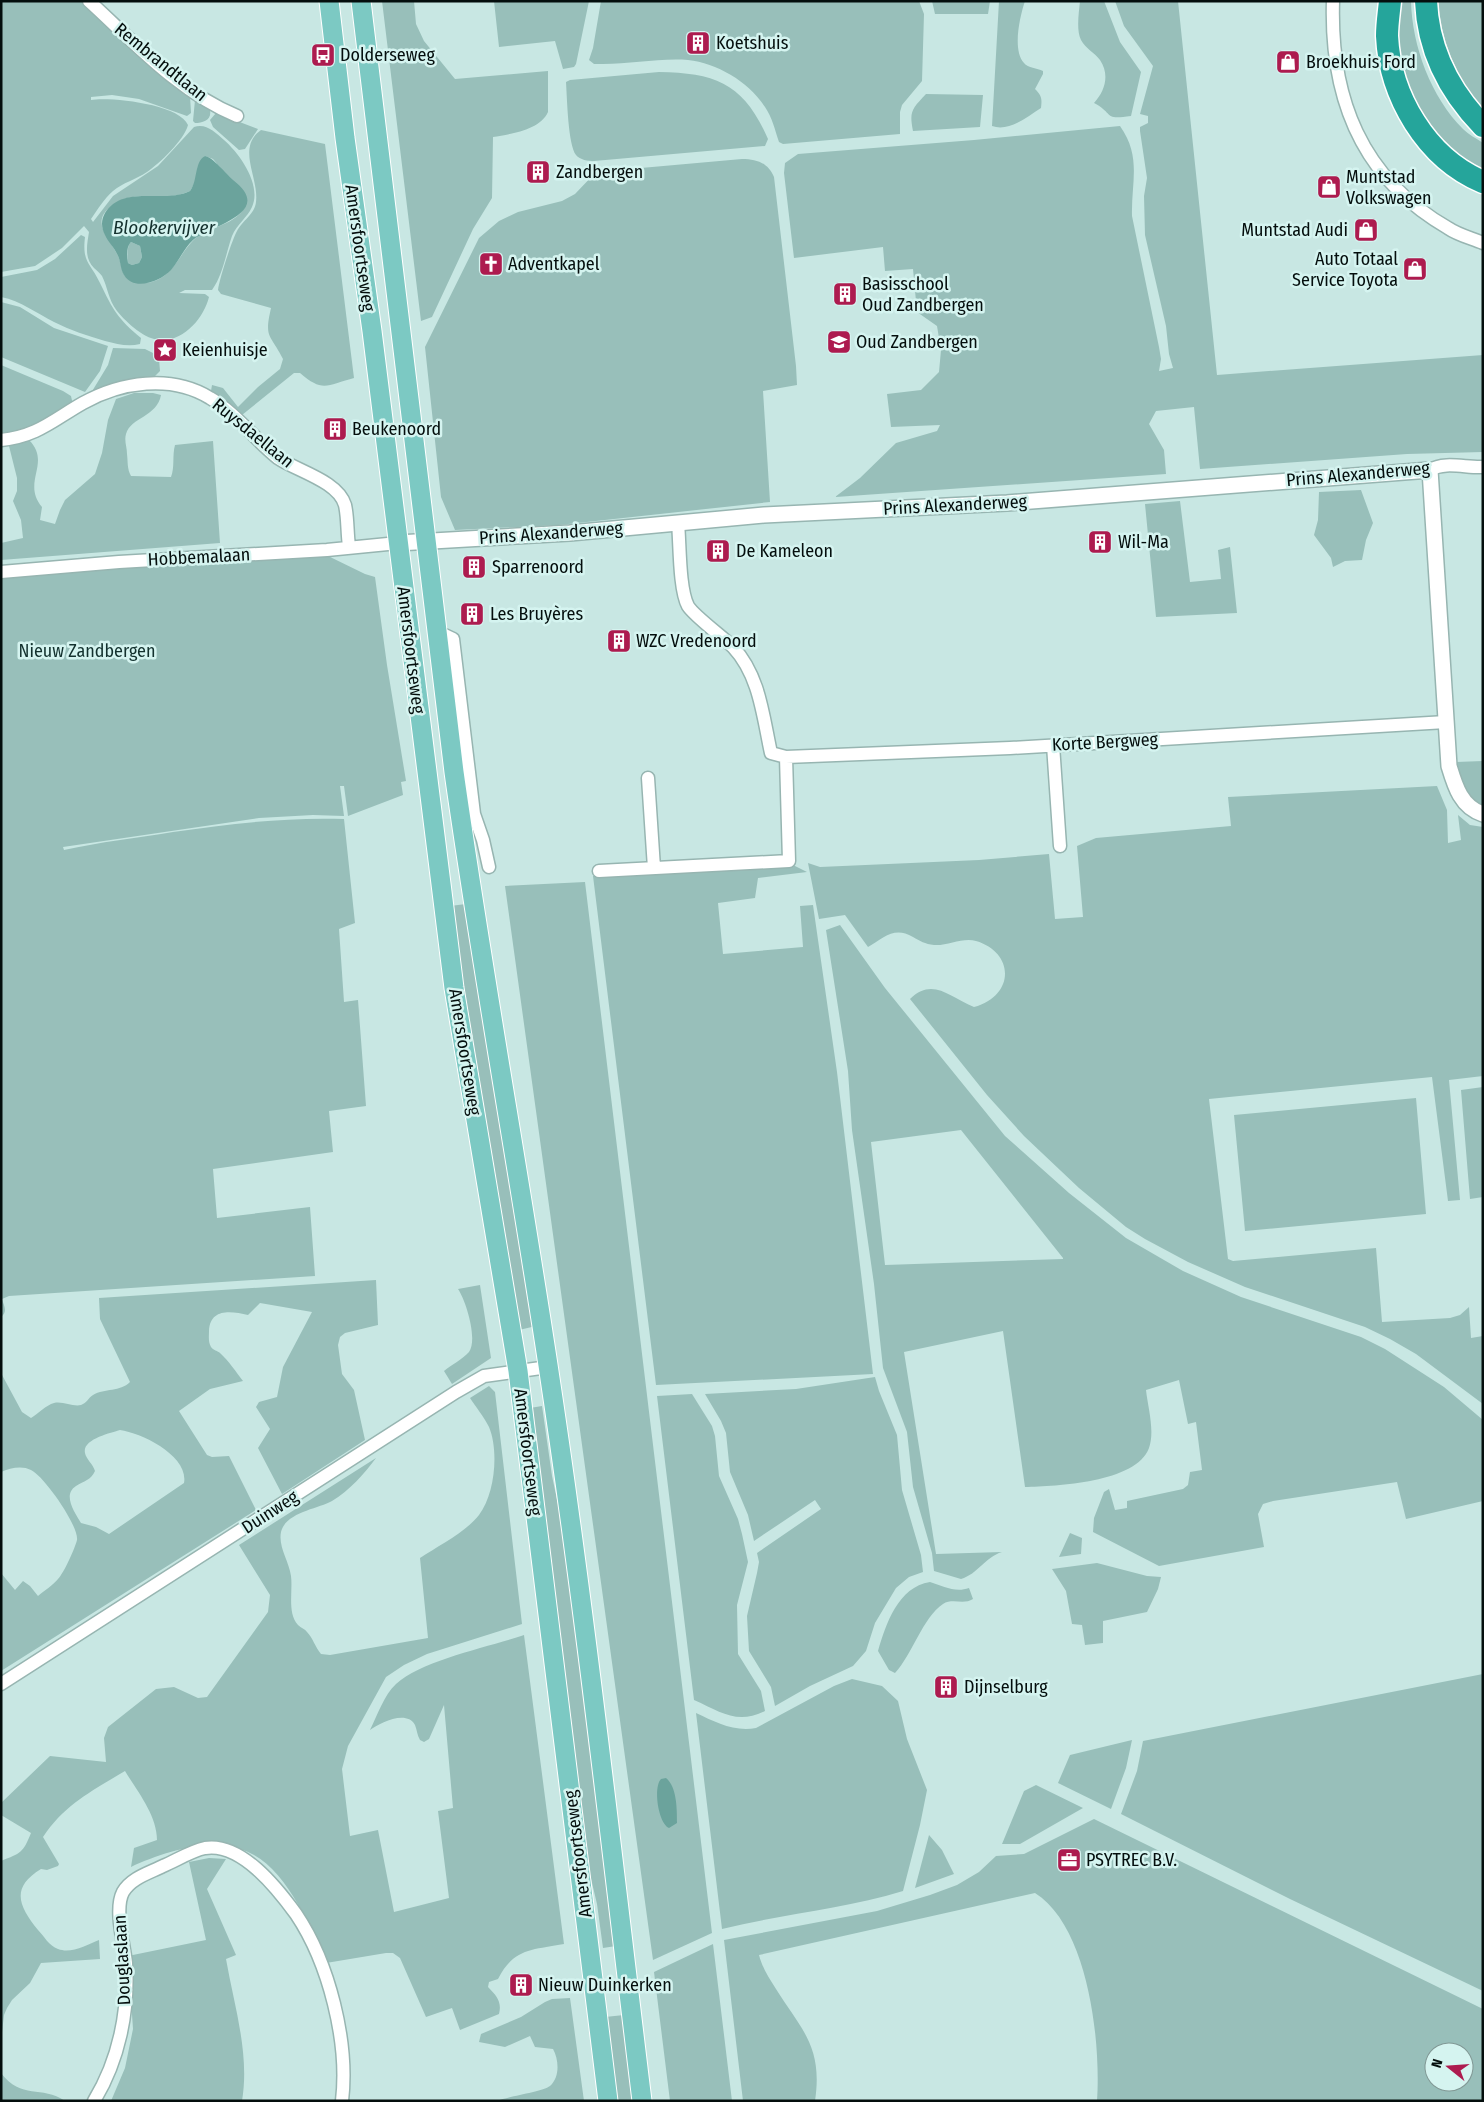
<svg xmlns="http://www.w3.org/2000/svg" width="1484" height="2102" viewBox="0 0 1484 2102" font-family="'Fira Sans Condensed',sans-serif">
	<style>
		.green { fill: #98bfba; fill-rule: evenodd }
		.water { fill: #6ba39c; fill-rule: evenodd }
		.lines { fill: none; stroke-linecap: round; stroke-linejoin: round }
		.minor-casing { stroke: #97b5b1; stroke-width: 15 }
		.tertiary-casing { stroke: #97b5b1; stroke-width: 18 }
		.primary-casing { stroke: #fff; stroke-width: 21 }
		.motorway-casing { stroke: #fff; stroke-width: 25 }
		.minor { stroke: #fff; stroke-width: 12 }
		.tertiary { stroke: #fff; stroke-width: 15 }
		.primary { stroke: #7cc9c3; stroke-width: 19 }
		.motorway { stroke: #25a59b; stroke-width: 22 }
		.labels { text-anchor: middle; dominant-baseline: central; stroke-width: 5; stroke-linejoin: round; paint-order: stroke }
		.poi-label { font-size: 18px; fill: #040e0d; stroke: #d5f4f0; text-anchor: start }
		.street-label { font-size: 18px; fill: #040e0d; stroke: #d5f4f0 }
		.park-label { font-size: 18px; fill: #13312e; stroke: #d5f4f0 }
		.water-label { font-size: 19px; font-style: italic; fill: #14312e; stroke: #d5f4f0 }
	</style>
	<rect width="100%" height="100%" fill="#c8e7e3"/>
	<!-- green -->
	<path class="green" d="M1 1H81L190 96 191 113 187 116 139 99 112 95 91 97V100C111 97 179 104 188 125 184 140 160 163 147 172 137 179 122 183 113 191 104 199 98 209 91 219L93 222 113 196 158 166 194 127C206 123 215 132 224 140 240 154 262 185 252 207 247 218 237 224 232 236 226 253 223 275 212 290H185L179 293 205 294 209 297C204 317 185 341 161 340 145 340 127 323 117 311 108 299 108 288 102 276 100 273 97 271 94 268 84 258 87 245 89 232L84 226 62 248 35 266 1 272ZM205 156 213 159 247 200C243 221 219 225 203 233 182 244 177 275 152 282 149 283 144 283 141 282 118 281 125 268 117 254 109 237 89 221 113 205 136 188 165 203 190 191L196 181 198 166Z
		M382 1H414L416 24 424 41 455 79 548 71V112C540 130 511 134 493 137L492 198 473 229 432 317 421 321Z
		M494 1H589L576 64 574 67 563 69 555 41 499 47Z
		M601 1H919L924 14 922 81 902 105 900 112V134L783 144 779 142C775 130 772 117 765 107 749 82 717 63 688 60 660 58 631 64 603 64H594L589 60 593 48Z
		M932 1H990L988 14H935Z
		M999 1H1025C1020 16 1012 50 1024 63 1028 68 1037 68 1043 71V74L1035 89C1042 96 1042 99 1041 108 1027 117 1009 132 992 126Z
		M1080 1H1104L1120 42 1141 72 1131 116C1102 120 1115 114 1094 103 1105 91 1110 75 1100 60 1095 53 1085 48 1081 40 1076 30 1079 12 1080 1Z
		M1115 1H1178L1217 375 1483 355V452L1407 454 1200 469 1194 407 1156 411 1149 424 1164 450 1166 474 835 497 860 478 896 443 937 431 940 425 891 427 887 394 921 390 939 372 941 350 937 326 917 312 913 269 885 271 883 247 794 258 784 173 785 163 798 154 974 140 1120 126C1142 157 1131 182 1132 216L1159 347 1161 359 1159 371 1173 368 1169 354 1166 326 1145 235 1144 196 1147 178 1140 131V127L1148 123V116L1140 114 1153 66 1124 26Z
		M1395 1H1411C1412 46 1431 97 1463 129 1469 135 1476 138 1483 143V178L1426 129 1401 79Z
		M1438 1H1483V112C1457 75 1442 47 1438 1Z
		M659 72C717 73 744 84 768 139L765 146 594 161C588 161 580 160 576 155 568 145 567 97 566 82L570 80Z
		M926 94 983 95 980 127 913 131C909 111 912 109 926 94Z
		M195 100 210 110C212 120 203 123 195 123L193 121Z
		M216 113 258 129 245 149 239 150 213 127 210 120Z
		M261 130 325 144 354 378C327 385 323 393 300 373H294L242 415 211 391 212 385 223 388 238 407 258 387 280 369 283 359C270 333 264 339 271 308L221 294 218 290C219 280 232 240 237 231 242 221 255 214 256 202 259 177 236 148 261 130Z
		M742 159C757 159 768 163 774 177L796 366 797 385 763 391 770 502 559 525 455 530 441 497 425 347 479 238 499 221 518 212 562 201 575 194 596 172Z
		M81 235 85 237C82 263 90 262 100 283 113 310 118 319 141 338L140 344C128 347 117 344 105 341 88 336 70 330 54 322 36 313 21 301 1 297V277L37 270 55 259Z
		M131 242 140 246 142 257 139 263 132 265 128 263C128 256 126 247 131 242Z
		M1 302 20 307 54 328 108 346 100 371 85 392 1 357Z
		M113 348 145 349 155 354 159 359 160 371 154 377 120 381 91 393 108 365Z
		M1 365 63 391 71 396 73 405 40 425 1 436Z
		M134 393H153L161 395C157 417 131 417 126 434 124 441 127 447 127 454 128 462 127 469 131 476L171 477C175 467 172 456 175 445L213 441 220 543 1 560V543L23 538 21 520 13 501 17 491V478L9 446 29 440C52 463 21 482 42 507L40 520 55 524 60 510 65 500 95 474 102 453 108 420 116 399Z
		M1361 490 1373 523 1366 540 1362 560 1345 561 1333 567 1331 558 1314 535 1318 520 1319 492Z
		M1180 501 1190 582 1221 579 1218 550 1230 547 1237 613 1156 617 1145 504Z
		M326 555 365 574 375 577 387 665 406 781 401 782 403 795 348 816 344 786H340L344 816 313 815 259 818 63 847 64 850C100 842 137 838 173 832 230 824 286 817 344 819L355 923 339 929 344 1002 358 1000 366 1106 329 1111 333 1152 213 1169 217 1218 310 1207 315 1276 9 1296 2 1299C4 1306 8 1312 1 1317V575Z
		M1483 761V807C1464 794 1460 785 1456 762Z
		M1437 786 1447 810 1448 843 1461 840 1458 815 1470 825 1483 827V1076L1449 1080 1460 1200 1448 1201 1432 1077 1209 1099 1228 1259 1233 1261 1376 1248 1382 1322 1450 1318 1460 1315 1469 1307 1471 1338 1483 1336V1404L1416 1354 1390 1339 1365 1327 1245 1287 1188 1262 1145 1239 1126 1227 1079 1188 1024 1136 987 1095 910 999C933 977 949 997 974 1007 1016 995 1014 952 976 941 963 937 948 946 934 945 925 944 920 941 913 937 894 926 884 938 868 947L845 915 819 919 808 863 820 867 979 860 1049 854 1055 919 1083 917 1077 846 1096 838 1231 826 1228 797Z
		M783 860 807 872 758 878 755 898 718 903 723 954 803 947 800 906 813 905 837 1072 873 1374 656 1385 593 876Z
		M585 882 712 1933 653 1960 505 886Z
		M466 904 536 1326 519 1330 450 906Z
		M840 925 885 988 1005 1136 1069 1193 1126 1238 1183 1271 1241 1297 1361 1337 1385 1349 1444 1387 1483 1420V1501L1406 1519 1397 1482 1273 1501 1263 1504 1258 1514 1264 1547 1159 1566 1093 1532 1094 1518 1104 1492 1109 1489 1115 1510 1127 1508V1501L1183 1489 1188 1485 1190 1472 1202 1470 1196 1422 1188 1424 1179 1380 1146 1390C1148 1408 1155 1431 1149 1448 1136 1483 1056 1486 1025 1487L1003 1331 904 1352 936 1554 1002 1552C985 1557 978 1574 961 1579L934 1571 932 1553 913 1487 907 1432 883 1368 874 1284 852 1130 848 1071 826 930ZM961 1130 1063 1258V1259L885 1265 871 1142Z
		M1483 1087V1197L1470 1199 1461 1090Z
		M1416 1098 1426 1214 1245 1231 1234 1115Z
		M376 1280 378 1325 345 1333 340 1337 338 1345 342 1374 354 1390 365 1440 282 1494 258 1448 270 1429 256 1407 259 1402 277 1397 283 1367 312 1312 260 1303 248 1315C231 1311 210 1308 209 1331 209 1336 208 1342 211 1347 213 1350 218 1351 220 1353 229 1361 236 1372 243 1381L210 1389 179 1411 207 1455 212 1457 229 1456 256 1510 1 1671V1573L15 1590 23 1581 30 1586 38 1596C44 1591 53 1585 58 1579 64 1573 75 1548 77 1540 79 1526 44 1476 31 1470 22 1465 10 1468 1 1472V1373L22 1412 31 1418C38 1414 46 1405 54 1403 63 1401 73 1407 81 1405 87 1403 88 1398 93 1395 105 1388 120 1392 130 1382L100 1319 99 1298ZM120 1430C142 1433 189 1456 184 1483L109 1534 96 1527 81 1523C75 1513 62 1495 76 1486 84 1481 91 1480 95 1471 93 1464 86 1459 85 1453 82 1439 111 1433 120 1430Z
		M480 1285 491 1358 452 1384 444 1371C451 1365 463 1359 469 1352 478 1339 466 1301 458 1289Z
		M875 1377 879 1391 897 1435 902 1490 921 1555 923 1572 909 1577 896 1588 875 1623 866 1651 853 1666 810 1686 775 1706 771 1687 749 1651 747 1616 757 1573 759 1562 757 1553 821 1509 815 1500 754 1541 748 1515 730 1472 726 1433 721 1421 705 1394 796 1389Z
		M489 1386 495 1392 522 1624 427 1654 404 1665 386 1677 348 1746 342 1769 350 1836 378 1830 394 1912 449 1898 438 1811 453 1808 444 1705 429 1739 424 1742 420 1740C417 1735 417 1730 415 1725 406 1709 379 1724 370 1730 377 1716 384 1695 396 1684 422 1660 489 1647 524 1635L564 1944C532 1950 514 1948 498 1979L489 1982 488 1987C497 1996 502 2002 499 2014L460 2030 452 2008 426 2017 400 1958 393 1953H386L326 1963C311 1929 288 1872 252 1854 216 1835 166 1851 131 1867L134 1848 157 1840C157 1815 137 1791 125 1771 92 1791 65 1804 43 1837L59 1864 58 1866 47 1870 41 1869C10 1888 19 1906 38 1930 44 1936 49 1946 58 1949 71 1954 87 1945 99 1940L100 1959 41 1963 30 1983 12 2000 7 2008 4 2015 1 2041V1861C21 1853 23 1853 31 1833L1 1815V1803L50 1756 106 1762 104 1738 108 1727 156 1689 174 1687 198 1698 207 1697 268 1612 270 1595 239 1545 376 1458C364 1474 350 1490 332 1501 318 1509 286 1512 281 1532 278 1547 289 1561 291 1576 293 1591 287 1613 298 1625 301 1628 305 1629 307 1632 313 1638 315 1647 321 1654L330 1655 428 1638 420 1558C438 1546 466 1532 479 1515 495 1494 499 1451 489 1427 484 1417 476 1407 470 1398Z
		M692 1394 712 1426 715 1436 719 1476 738 1519 742 1534 748 1562 737 1605 738 1654 761 1691 765 1711C737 1725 721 1712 694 1700L657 1396Z
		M542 1406 552 1476 564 1532 616 1946 603 1948 597 1904 584 1849 530 1408Z
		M1070 1533 1082 1538 1081 1554 1059 1557Z
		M1097 1563 1147 1576 1161 1577 1158 1589 1147 1612 1103 1621V1643L1085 1645 1082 1625 1072 1624 1066 1591 1052 1569Z
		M930 1582C943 1586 955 1593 969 1588L973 1599C964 1605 952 1598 943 1604 923 1617 912 1655 895 1673L889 1670 878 1651C886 1624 898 1587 930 1582Z
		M1483 1674V1991L1290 1899 1121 1814 1137 1771 1143 1741Z
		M852 1679 882 1686 898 1701 907 1739 927 1790 920 1825 903 1891C844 1909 782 1914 722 1929L696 1713C715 1722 734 1732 756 1728L834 1686Z
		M1132 1740 1126 1768 1111 1809 1058 1783 1070 1755Z
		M1036 1785 1083 1808 1020 1844H1002L1024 1791Z
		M1094 1819 1483 2009V2101H1097C1101 2043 1089 1927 1035 1893L759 1955C762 1967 769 1978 776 1989 802 2030 823 2047 815 2101H743L724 1940 877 1911 930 1895 957 1885 979 1872 996 1856 1024 1854ZM1434 2052H1464V2082H1434Z
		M929 1835 942 1850 954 1874 915 1888Z
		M209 1858 226 1859 207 1889 236 1955 226 1959C234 2005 250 2054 242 2101H111L125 2068 133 2029 128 1956 206 1940 189 1862Z
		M713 1944 732 2101H670L654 1972Z
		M570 1998 584 2101H497C509 2096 542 2092 550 2086 560 2077 559 2060 553 2049L535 2047 530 2036 505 2047 479 2042 481 2034 521 2017 545 2002 552 1999Z
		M624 2015 635 2101H616L605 2017Z
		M1 2073C21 2100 42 2085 65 2101H1Z"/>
	<!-- water -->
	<path class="water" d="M205 156C214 158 225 173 233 180 276 213 211 225 193 240 184 248 179 261 171 270 161 281 134 292 124 275 120 269 121 260 117 254 114 247 108 242 105 235 101 227 101 220 105 213 123 184 164 204 190 191 198 181 194 162 205 156ZM131 242 140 246 142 257 139 263 132 265 128 263C127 256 126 247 131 242Z
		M666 1778C677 1787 677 1809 677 1823L669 1828C658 1823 653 1787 661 1779Z"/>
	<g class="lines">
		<defs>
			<path id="minor" d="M89 1C135 43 179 92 237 116
				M1333 1C1330 98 1361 178 1448 228 1458 235 1471 238 1483 243
				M1 440C38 436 53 420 83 403 121 382 171 374 210 398 236 413 254 439 278 458 297 471 338 481 345 505 348 518 347 533 349 546
				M1430 470C1445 461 1466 468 1483 467
				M678 523C680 544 679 589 688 606 694 616 723 637 733 647 760 676 763 717 771 753L786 757 1010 748 1446 722
				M1 572 119 562 327 550 398 543
				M436 631 453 639 474 814 483 840 489 867
				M1053 745 1060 846
				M648 778 654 868
				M599 871 789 861 786 757
				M1 1684 456 1392 484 1376 548 1367
				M94 2101C119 2060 129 2011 126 1963 124 1944 114 1909 123 1892 131 1878 149 1873 163 1866 177 1860 191 1851 205 1848 241 1842 277 1888 296 1914 329 1963 349 2042 342 2101"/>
			<path id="tertiary" d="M398 543 570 533 764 515 1007 503 1430 470 1449 766C1455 786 1461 807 1483 814"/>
			<path id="primary" d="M329 1 345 138 372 331 454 988 518 1371 608 2101
				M361 1 454 772C482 970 518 1167 548 1365 585 1609 612 1855 642 2101"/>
			<path id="motorway" d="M1390 1C1389 12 1387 24 1387 36 1390 96 1426 158 1483 182
				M1426 1C1428 50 1449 91 1483 126"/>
		</defs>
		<!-- minor casing -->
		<use href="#minor" class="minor-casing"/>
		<!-- tertiary casing -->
		<use href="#tertiary" class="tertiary-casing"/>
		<!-- primary casing -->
		<use href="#primary" class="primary-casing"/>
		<!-- motorway casing -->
		<use href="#motorway" class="motorway-casing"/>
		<!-- minor -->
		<use href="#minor" class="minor"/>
		<!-- tertiary -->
		<use href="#tertiary" class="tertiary"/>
		<!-- primary -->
		<use href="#primary" class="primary"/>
		<!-- motorway -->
		<use href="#motorway" class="motorway"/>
	</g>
	<!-- icons -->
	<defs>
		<symbol id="building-square" viewBox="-11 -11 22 22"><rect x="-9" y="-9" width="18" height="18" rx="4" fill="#ad1b4f" stroke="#d5f4f0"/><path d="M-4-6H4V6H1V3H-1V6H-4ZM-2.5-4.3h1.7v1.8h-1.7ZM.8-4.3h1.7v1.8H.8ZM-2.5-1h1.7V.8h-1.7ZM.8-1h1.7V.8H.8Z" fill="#fff"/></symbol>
		<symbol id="bus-square" viewBox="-11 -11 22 22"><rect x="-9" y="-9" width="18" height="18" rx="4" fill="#ad1b4f" stroke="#d5f4f0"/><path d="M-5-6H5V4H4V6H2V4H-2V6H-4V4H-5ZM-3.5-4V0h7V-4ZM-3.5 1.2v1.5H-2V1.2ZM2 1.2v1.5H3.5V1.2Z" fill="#fff"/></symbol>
		<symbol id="shop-square" viewBox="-11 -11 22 22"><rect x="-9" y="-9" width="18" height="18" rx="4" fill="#ad1b4f" stroke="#d5f4f0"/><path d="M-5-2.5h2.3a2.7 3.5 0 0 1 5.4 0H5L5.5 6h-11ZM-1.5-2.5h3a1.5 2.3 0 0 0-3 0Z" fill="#fff"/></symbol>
		<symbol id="church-square" viewBox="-11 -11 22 22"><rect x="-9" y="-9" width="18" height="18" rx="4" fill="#ad1b4f" stroke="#d5f4f0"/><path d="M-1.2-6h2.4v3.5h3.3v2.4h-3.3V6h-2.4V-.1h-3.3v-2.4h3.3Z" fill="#fff"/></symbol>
		<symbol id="school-square" viewBox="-11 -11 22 22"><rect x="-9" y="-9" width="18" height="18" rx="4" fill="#ad1b4f" stroke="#d5f4f0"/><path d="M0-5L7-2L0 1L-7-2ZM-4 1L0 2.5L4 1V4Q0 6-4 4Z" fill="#fff"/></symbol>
		<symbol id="sight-square" viewBox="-11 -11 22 22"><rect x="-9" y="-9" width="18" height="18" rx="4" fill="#ad1b4f" stroke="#d5f4f0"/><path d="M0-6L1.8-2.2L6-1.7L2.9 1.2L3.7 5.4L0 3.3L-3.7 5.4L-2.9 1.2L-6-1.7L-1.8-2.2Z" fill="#fff"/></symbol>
		<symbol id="office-square" viewBox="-11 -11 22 22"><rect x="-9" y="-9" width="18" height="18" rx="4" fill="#ad1b4f" stroke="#d5f4f0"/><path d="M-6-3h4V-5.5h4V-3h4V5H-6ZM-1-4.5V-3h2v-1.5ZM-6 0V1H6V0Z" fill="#fff"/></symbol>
	</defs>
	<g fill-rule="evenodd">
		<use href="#building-square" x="684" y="29" width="28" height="28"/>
		<use href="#bus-square" x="309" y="41" width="28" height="28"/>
		<use href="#shop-square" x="1274" y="48" width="28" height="28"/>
		<use href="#building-square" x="524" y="158" width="28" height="28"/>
		<use href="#shop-square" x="1315" y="173" width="28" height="28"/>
		<use href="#shop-square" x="1352" y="216" width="28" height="28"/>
		<use href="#church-square" x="477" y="250" width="28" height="28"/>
		<use href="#shop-square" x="1401" y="255" width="28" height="28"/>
		<use href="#building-square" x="831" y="280" width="28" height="28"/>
		<use href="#school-square" x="825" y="328" width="28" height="28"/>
		<use href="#sight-square" x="151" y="336" width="28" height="28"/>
		<use href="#building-square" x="321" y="415" width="28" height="28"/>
		<use href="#building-square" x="1086" y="528" width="28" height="28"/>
		<use href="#building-square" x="704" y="537" width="28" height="28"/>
		<use href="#building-square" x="460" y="553" width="28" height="28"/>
		<use href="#building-square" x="458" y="600" width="28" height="28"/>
		<use href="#building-square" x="605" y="627" width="28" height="28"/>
		<use href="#building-square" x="932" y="1673" width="28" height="28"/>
		<use href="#office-square" x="1055" y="1846" width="28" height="28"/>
		<use href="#building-square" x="507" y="1971" width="28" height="28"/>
	</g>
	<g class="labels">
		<!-- poi labels -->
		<g class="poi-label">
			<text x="716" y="43">Koetshuis</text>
			<text x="340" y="55">Dolderseweg</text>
			<text x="1306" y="62">Broekhuis Ford</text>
			<text x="556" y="172">Zandbergen</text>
			<text x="1346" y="177">Muntstad<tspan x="1346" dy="21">Volkswagen</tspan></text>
			<text x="1348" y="230" text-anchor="end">Muntstad Audi</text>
			<text x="1398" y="259" text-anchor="end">Auto Totaal<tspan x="1398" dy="21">Service Toyota</tspan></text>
			<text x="508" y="264">Adventkapel</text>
			<text x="862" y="284">Basisschool<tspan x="862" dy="21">Oud Zandbergen</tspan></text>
			<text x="856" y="342">Oud Zandbergen</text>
			<text x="182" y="350">Keienhuisje</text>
			<text x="352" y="429">Beukenoord</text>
			<text x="1118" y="542">Wil-Ma</text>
			<text x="736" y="551">De Kameleon</text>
			<text x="492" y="567">Sparrenoord</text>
			<text x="490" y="614">Les Bruyères</text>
			<text x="636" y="641">WZC Vredenoord</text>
			<text x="964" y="1687">Dijnselburg</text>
			<text x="1086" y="1860">PSYTREC B.V.</text>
			<text x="538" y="1985">Nieuw Duinkerken</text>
		</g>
		<!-- street labels -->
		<g class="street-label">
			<text transform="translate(161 62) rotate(39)">Rembrandtlaan</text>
			<text transform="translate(360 248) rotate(82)">Amersfoortseweg</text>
			<text transform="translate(253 433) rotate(39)">Ruysdaellaan</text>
			<text transform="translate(1358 474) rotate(-5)">Prins Alexanderweg</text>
			<text transform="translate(955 505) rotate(-3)">Prins Alexanderweg</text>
			<text transform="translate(551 533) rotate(-4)">Prins Alexanderweg</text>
			<text transform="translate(199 557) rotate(-3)">Hobbemalaan</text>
			<text transform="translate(411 650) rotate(83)">Amersfoortseweg</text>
			<text transform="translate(1105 742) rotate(-3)">Korte Bergweg</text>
			<text transform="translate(465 1052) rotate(81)">Amersfoortseweg</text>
			<text transform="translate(528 1452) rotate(83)">Amersfoortseweg</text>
			<text transform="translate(270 1512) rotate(-33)">Duinweg</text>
			<text transform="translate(578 1854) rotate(-97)">Amersfoortseweg</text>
			<text transform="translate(122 1960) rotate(-93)">Douglaslaan</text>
		</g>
		<!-- park labels -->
		<g class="park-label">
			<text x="87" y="651">Nieuw Zandbergen</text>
		</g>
		<!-- water labels -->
		<g class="water-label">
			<text x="164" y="227">Blookervijver</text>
		</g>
	</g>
	<!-- border -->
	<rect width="1484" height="2102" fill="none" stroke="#040e0d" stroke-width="5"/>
	<!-- north arrow -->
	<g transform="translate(1449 2067) rotate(287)"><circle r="24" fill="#d5f4f0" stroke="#819895"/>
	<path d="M0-4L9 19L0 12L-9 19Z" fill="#ad1b4f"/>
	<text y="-8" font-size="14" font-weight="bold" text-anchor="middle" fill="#040e0d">N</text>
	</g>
</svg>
